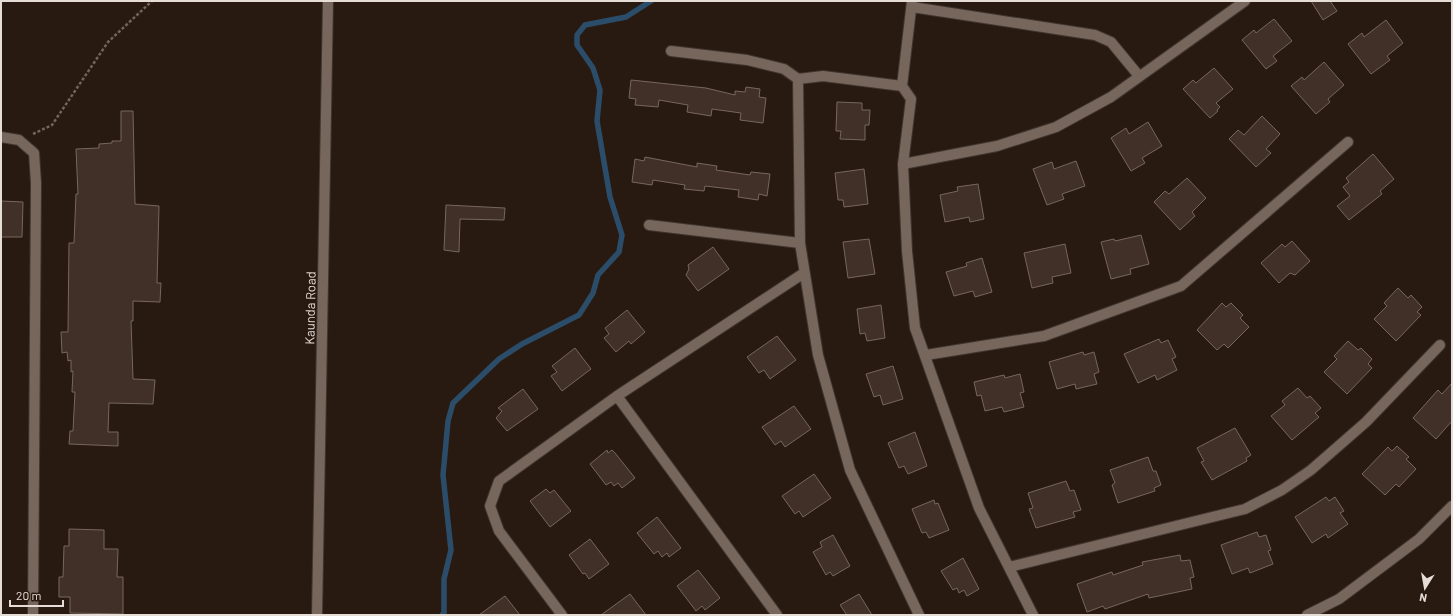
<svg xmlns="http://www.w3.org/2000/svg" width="1453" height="616" viewBox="0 0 1453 616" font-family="Barlow,sans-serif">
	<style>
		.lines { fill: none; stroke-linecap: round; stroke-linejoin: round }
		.stream { stroke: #2b4d6a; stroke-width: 5.5 }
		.building { fill: #403027; stroke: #78665b }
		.minor-casing { stroke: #403530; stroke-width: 12 }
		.secondary-casing { stroke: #403530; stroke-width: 12 }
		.path { stroke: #71645c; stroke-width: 2.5; stroke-dasharray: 3 2; stroke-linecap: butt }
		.minor { stroke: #77665b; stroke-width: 10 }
		.secondary { stroke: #77665b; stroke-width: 10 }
		.labels { text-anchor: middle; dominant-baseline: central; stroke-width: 3.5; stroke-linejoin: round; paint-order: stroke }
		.street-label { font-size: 13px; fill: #e7ddd7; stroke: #281a11 }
	</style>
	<rect width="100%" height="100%" fill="#281a11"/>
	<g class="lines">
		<!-- stream -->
		<path class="stream" d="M442 615 444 613V579L451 550 443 475 448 421 453 403 499 359 522 344 579 315 593 293 598 275 619 252 622 235 610 197 597 121 600 90 593 68 577 45V35L585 25 626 17 651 1"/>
	</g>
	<!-- building -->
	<path class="building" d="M1311 1H1330L1337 11 1323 20Z
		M1274 19 1292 41 1273 56 1277 61 1266 69 1242 40 1254 30 1256 33Z
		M1386 20 1403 43 1387 56 1390 60 1371 74 1348 44 1362 33 1364 37Z
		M1324 62 1344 85 1328 99 1330 102 1316 114 1291 86 1302 77 1304 80Z
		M1214 68 1233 89 1216 103 1220 107 1217 110 1218 111 1210 118 1183 89 1193 80 1196 83Z
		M631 80 706 88 735 95V91L745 92 746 87 760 89 759 97 766 98 763 123 740 120 741 113 712 109 711 116 687 112 688 105 659 100 658 107 635 105 636 99 629 98Z
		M837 102 862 103V110H870L869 125H865V140L840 139 841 131H836Z
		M121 111H133L135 204 159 206 157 283H161L160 302 133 301V321H131L133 379 155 380 153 404 109 403 108 432H118V446L69 444 70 431H73L75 392H72L73 371 71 372V360L68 361 67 352 62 353 61 332H68L69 243H74L76 194H78L76 149 99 148V144L112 143V141H121Z
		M1262 116 1280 134 1266 149 1271 153 1256 167 1229 139 1238 130 1244 135Z
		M1148 122 1162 146 1142 158 1145 163 1131 171 1111 138 1126 128 1129 134Z
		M1373 154 1394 179 1380 191 1382 194 1349 220 1337 206 1350 196 1343 187 1349 182 1346 178Z
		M645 157 697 167V163L717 166 716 170 750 175 751 172 770 174 767 196 759 194 758 200 738 197 739 190 705 186 704 191 684 189 685 185 653 180 652 185 632 182 635 159 644 161Z
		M1076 161 1085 186 1062 194 1064 199 1047 205 1033 169 1052 162 1054 169Z
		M864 169 868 204 844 207 843 200H838L835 173Z
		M1187 178 1206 198 1192 212 1195 216 1180 230 1154 202 1165 191 1169 194Z
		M978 184 984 219 970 222 969 217 945 222 940 195 958 191 957 187Z
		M1 201 23 202 22 237H1Z
		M446 205 505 208 504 220 460 219 459 252 444 250Z
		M1141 235 1149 264 1130 269 1131 274 1111 279 1101 242 1114 239 1115 241Z
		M869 239 875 274 848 278 843 242Z
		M1292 241 1310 261 1295 275 1290 273 1279 283 1261 263 1282 244 1285 247Z
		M1065 244 1071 273 1052 277 1053 283 1032 288 1024 253Z
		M713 247 729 269 698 291 686 275 689 269 688 265Z
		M982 258 992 292 975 297 973 291 954 296 946 272 967 266 966 263Z
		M1398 288 1408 298 1411 295 1422 307 1417 312 1421 315 1396 341 1374 319 1387 306 1384 303Z
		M1222 303 1226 307 1231 303 1243 315 1240 318 1249 327 1228 348 1224 344 1217 350 1197 330Z
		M881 305 885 338 867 341 865 333 860 334 857 309Z
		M627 310 645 332 631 344 629 341 616 352 604 338 609 334 605 328Z
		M777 336 796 360 770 379 764 370 759 373 747 357Z
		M1159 339 1161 343 1168 340 1176 357 1172 359 1177 370 1157 380 1155 375 1138 383 1124 354Z
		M1348 341 1358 350 1361 348 1372 359 1368 364 1372 368 1347 394 1324 372 1337 359 1334 356Z
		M575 348 591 369 562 391 551 376 557 372 552 366Z
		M1083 352 1084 355 1094 352 1099 372 1094 374 1097 384 1076 389 1075 384 1057 389 1049 362Z
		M893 366 903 399 883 405 880 395 874 397 866 374Z
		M1020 374 1024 392 1020 393 1024 407 1004 412 1002 407 985 411 981 395 977 396 974 382 1004 375 1005 378Z
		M1452 383V421L1436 439 1413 418 1438 390 1442 394Z
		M1298 388 1307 398 1310 396 1321 408 1315 413 1319 417 1292 440 1271 416 1285 405 1282 401Z
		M523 389 538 409 507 431 496 418 502 411 498 408Z
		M794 406 811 429 785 447 781 441 775 445 762 427Z
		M1235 428 1251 455 1246 458 1247 461 1212 480 1201 462 1204 461 1197 448Z
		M915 432 927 466 908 474 904 466 899 468 888 443Z
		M1397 446 1409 457 1406 459 1416 469 1399 487 1396 484 1385 495 1362 474 1388 447 1392 451Z
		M607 450 608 453 612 450 615 453 635 478 622 488 618 483 614 486 611 482 606 485 590 464Z
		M1148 457 1153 471H1156L1161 485 1154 488 1155 491 1118 503 1112 485 1115 483 1110 470Z
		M814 474 831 498 803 517 799 511 795 514 782 496Z
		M1066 481 1070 491 1074 490 1081 510 1073 512 1075 517 1036 528 1029 509 1033 508 1028 493Z
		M546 489 550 493 554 490 571 511 550 527 530 501Z
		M1326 497 1329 501 1335 497 1344 511 1340 513 1348 524 1328 538 1326 534 1312 543 1295 517Z
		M934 500 935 504 938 503 949 530 929 538 926 532 922 533 912 509Z
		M657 517 681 548 669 557 667 553 662 557 658 551 654 554 637 533Z
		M69 529 104 530V549H118L117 577H123V614L70 613V597H59V577H63L64 546H69Z
		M1257 532 1259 537 1266 535 1271 550 1268 551 1273 564 1250 573 1248 568 1232 574 1221 545Z
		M833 535 850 566 833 576 830 572 826 575 813 552 822 547 820 542Z
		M590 539 609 564 589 579 585 573 583 574 569 555Z
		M1180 555 1181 561 1190 560 1194 577 1190 578 1192 589 1149 598 1148 594 1105 609 1103 606 1087 612 1077 584 1112 572 1113 575 1143 565 1142 562Z
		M963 558 979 589 967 596 964 590 959 593 957 588 953 590 941 571Z
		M698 570 720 598 705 610 702 606 696 611 677 586Z
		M630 594 646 615H601Z
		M859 594 872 615H847L840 605Z
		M505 596 520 615H479Z"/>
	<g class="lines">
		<defs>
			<path id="minor" d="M912 7 1095 35 1111 42 1139 76
				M671 51 747 60 784 69 798 79 800 243 818 355 850 470 919 615
				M798 79 823 76 902 86 911 99 903 164 907 251 915 328 979 508 1033 615
				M902 86 912 1
				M1 137 19 140 34 153 36 183 33 615
				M903 164 997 146 1056 127 1111 97 1245 1
				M649 225 800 243
				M926 355 1044 336 1181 286 1348 142
				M617 396 777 615
				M1009 567 1245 509 1282 490 1311 470 1366 422 1440 345
				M562 615 499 531 490 506 499 481 617 396 804 273
				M1307 615 1339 599 1419 539 1452 506"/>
			<path id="secondary" d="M317 615 328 1"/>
		</defs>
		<!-- minor casing -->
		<use href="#minor" class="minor-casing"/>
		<!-- secondary casing -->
		<use href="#secondary" class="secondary-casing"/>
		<!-- path -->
		<path class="path" d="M33 134 52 125 108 42 152 1"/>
		<!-- minor -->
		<use href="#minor" class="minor"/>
		<!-- secondary -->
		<use href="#secondary" class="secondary"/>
	</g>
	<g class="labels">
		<!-- street labels -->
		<g class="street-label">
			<text transform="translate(310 308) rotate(-89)">Kaunda Road</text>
		</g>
	</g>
	<!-- border -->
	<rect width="1453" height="616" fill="none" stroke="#e7ddd7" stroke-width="4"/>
	<!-- north arrow -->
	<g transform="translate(1425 588) rotate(191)" stroke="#281a11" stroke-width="3" paint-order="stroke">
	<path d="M0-3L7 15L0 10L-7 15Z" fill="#e7ddd7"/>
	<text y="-6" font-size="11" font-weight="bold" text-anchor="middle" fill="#e7ddd7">N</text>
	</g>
	<!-- scale -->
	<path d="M10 600v6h53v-6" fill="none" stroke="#e7ddd7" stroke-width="2"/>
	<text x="16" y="600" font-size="12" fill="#e7ddd7" stroke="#281a11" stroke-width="3" paint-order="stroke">20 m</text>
</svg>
